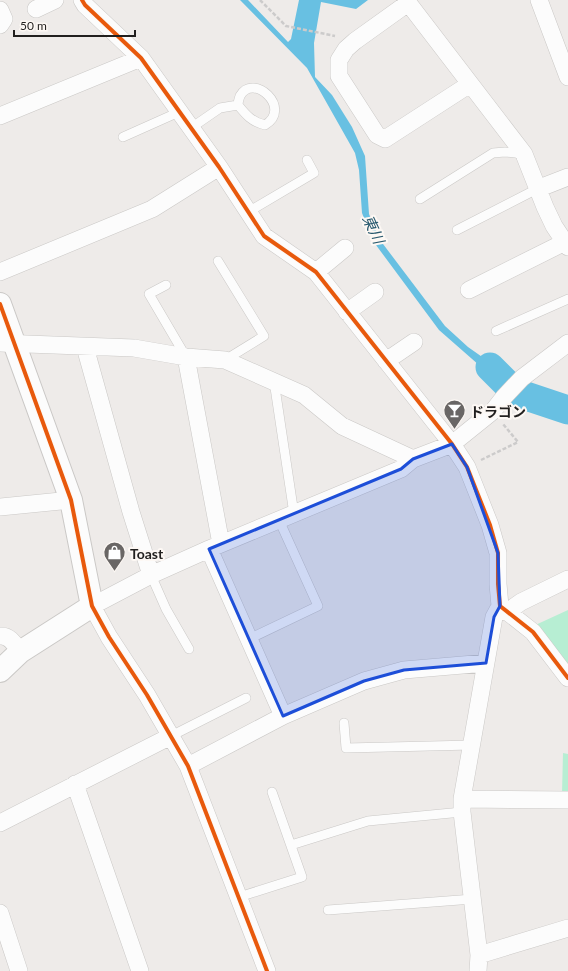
<svg xmlns="http://www.w3.org/2000/svg" width="568" height="971" viewBox="0 0 568 971" font-family="Lato,'Noto Sans JP',sans-serif">
	<style>
		.green { fill: #b7eed3 }
		.water { fill: #68c0e2 }
		.lines { fill: none; stroke-linecap: round; stroke-linejoin: round }
		.river { stroke: #68c0e2; stroke-width: 29 }
		.lane-casing { stroke: #cac8c6; stroke-width: 10 }
		.street-casing { stroke: #cac8c6; stroke-width: 18 }
		.secondary-casing { stroke: #cac8c6; stroke-width: 24 }
		.path { stroke: #cccbcb; stroke-width: 2.5; stroke-dasharray: 4 2; stroke-linecap: butt }
		.lane { stroke: #fcfcfc; stroke-width: 9 }
		.street { stroke: #fcfcfc; stroke-width: 17 }
		.secondary { stroke: #fcfcfc; stroke-width: 22 }
		.cycleway-casing { stroke: #fdf8f4; stroke-width: 6 }
		.cycleway { stroke: #e8590c; stroke-width: 4 }
		.marked { fill: #1d4ed8; fill-opacity: 0.2; stroke: #1d4ed8; stroke-width: 3; stroke-linejoin: round }
		.labels { text-anchor: middle; dominant-baseline: central; stroke-width: 4; stroke-linejoin: round; paint-order: stroke }
		.poi-label { font-size: 14px; font-weight: bold; fill: #211f1e; stroke: #fdf8f4; text-anchor: start }
		.water-label { font-size: 15px; font-style: italic; fill: #28596e; stroke: #fdf8f4 }
	</style>
	<rect width="100%" height="100%" fill="#eeebe9"/>
	<!-- green -->
	<path class="green" d="M568 610V674L531 627Z
		M563 753 568 754V795L562 794Z"/>
	<!-- water -->
	<path class="water" d="M240 0H248L288 42 291 39 299 0H368L356 9 321 2 314 43 315 77 332 95 352 127 365 156 369 214 380 240 445 326 468 347 495 366 510 380 504 387 439 330 373 241 362 213 359 170 355 153 307 68Z"/>
	<g class="lines">
		<!-- river -->
		<path class="river" d="M490 367 508 385 526 396 568 410"/>
		<defs>
			<path id="lane" d="M191 128 220 108 238 105C238 103 239 99 240 96 253 72 293 108 265 125 252 122 246 115 238 105
				M123 137 179 112
				M420 199 493 153 505 152 524 154
				M248 212 314 173 307 160
				M457 230 537 189
				M218 261 264 336 225 360
				M166 285 149 294 186 357
				M496 331 568 299
				M274 381 294 514
				M151 575 166 609 189 649
				M249 639 318 606 279 520
				M344 723 346 748 472 745
				M171 736 246 698
				M291 845 368 821 462 812
				M239 897 302 877 272 792
				M328 910 473 899"/>
			<path id="street" d="M82 0 85 5 141 58 219 167 264 236 316 272 452 444 467 467 490 525 498 553V584L500 606 533 632 568 678
				M406 0 524 154 545 207 554 226 568 247
				M539 0 568 77
				M408 3 355 41 346 49 339 60V76L377 135 385 139 470 84
				M36 9 55 0
				M0 10 4 19 0 25
				M0 116 141 58
				M537 189 568 177
				M0 272 152 209 219 167
				M316 272 345 248
				M469 290 565 242
				M347 312 375 292
				M0 343 134 348 186 357 225 360 304 395 342 426 413 459
				M85 347 131 512 151 575
				M186 357 221 544
				M386 361 414 342
				M0 507 71 500
				M209 549 283 716
				M507 612 521 602 568 579
				M0 636C10 635 15 645 20 652
				M188 766 283 716 364 681 404 670 486 663
				M75 784 140 971
				M462 799 568 800
				M0 823 171 736
				M0 913 19 971
				M479 955 568 928
				M267 971 188 766 147 695 109 637 92 606 151 575 209 549 401 469 413 459 452 444 493 411 504 397 522 378 568 343
				M478 971 479 955 462 812V799L494 617 500 606"/>
			<path id="secondary" d="M0 304 71 500 92 606 20 652 0 671"/>
		</defs>
		<!-- lane casing -->
		<use href="#lane" class="lane-casing"/>
		<!-- street casing -->
		<use href="#street" class="street-casing"/>
		<!-- secondary casing -->
		<use href="#secondary" class="secondary-casing"/>
		<!-- path -->
		<path class="path" d="M260 0 286 26 335 36
			M481 460 518 442 503 424"/>
		<!-- lane -->
		<use href="#lane" class="lane"/>
		<!-- street -->
		<use href="#street" class="street"/>
		<!-- secondary -->
		<use href="#secondary" class="secondary"/>
		<defs>
			<path id="cycleway" d="M82 0 85 5 141 58 219 167 264 236 316 272 452 444 467 467 490 525 498 553V584L500 606 533 632 568 678
				M0 304 71 500 92 606 109 637 147 695 188 766 267 971"/>
		</defs>
		<!-- cycleway casing -->
		<use href="#cycleway" class="cycleway-casing"/>
		<!-- cycleway -->
		<use href="#cycleway" class="cycleway"/>
	</g>
	<!-- marked area -->
	<path class="marked" d="M452 444 467 467 498 553 500 606 494 617 486 663 404 670 364 681 283 716 209 549 401 469 413 459Z"/>
	<!-- icons -->
	<defs>
		<symbol id="bar-pin" viewBox="-11 -11 22 30"><path d="M0 17L-7.5 6A9.5 9.5 0 1 1 7.5 6Z" fill="#696665" stroke="#fdf8f4"/><path d="M-6-5H6L.8 .8V4.5H3.5V6h-7V4.5H-.8V.8Z" fill="#fff"/></symbol>
		<symbol id="shop-pin" viewBox="-11 -11 22 30"><path d="M0 17L-7.5 6A9.5 9.5 0 1 1 7.5 6Z" fill="#696665" stroke="#fdf8f4"/><path d="M-5-2.5h2.3a2.7 3.5 0 0 1 5.4 0H5L5.5 6h-11ZM-1.5-2.5h3a1.5 2.3 0 0 0-3 0Z" fill="#fff"/></symbol>
	</defs>
	<g fill-rule="evenodd">
		<use href="#bar-pin" x="442" y="398" width="25" height="34"/>
		<use href="#shop-pin" x="102" y="540" width="25" height="34"/>
	</g>
	<g class="labels">
		<!-- poi labels -->
		<g class="poi-label">
			<text x="470" y="411">ドラゴン</text>
			<text x="130" y="553">Toast</text>
		</g>
		<!-- water labels -->
		<g class="water-label">
			<text transform="translate(374 229) rotate(65)">東川</text>
		</g>
	</g>
	<!-- scale -->
	<path d="M14 30v6h121v-6" fill="none" stroke="#211f1e" stroke-width="2"/>
	<text x="20" y="30" font-size="12" fill="#211f1e" stroke="#fdf8f4" stroke-width="3" paint-order="stroke">50 m</text>
</svg>
